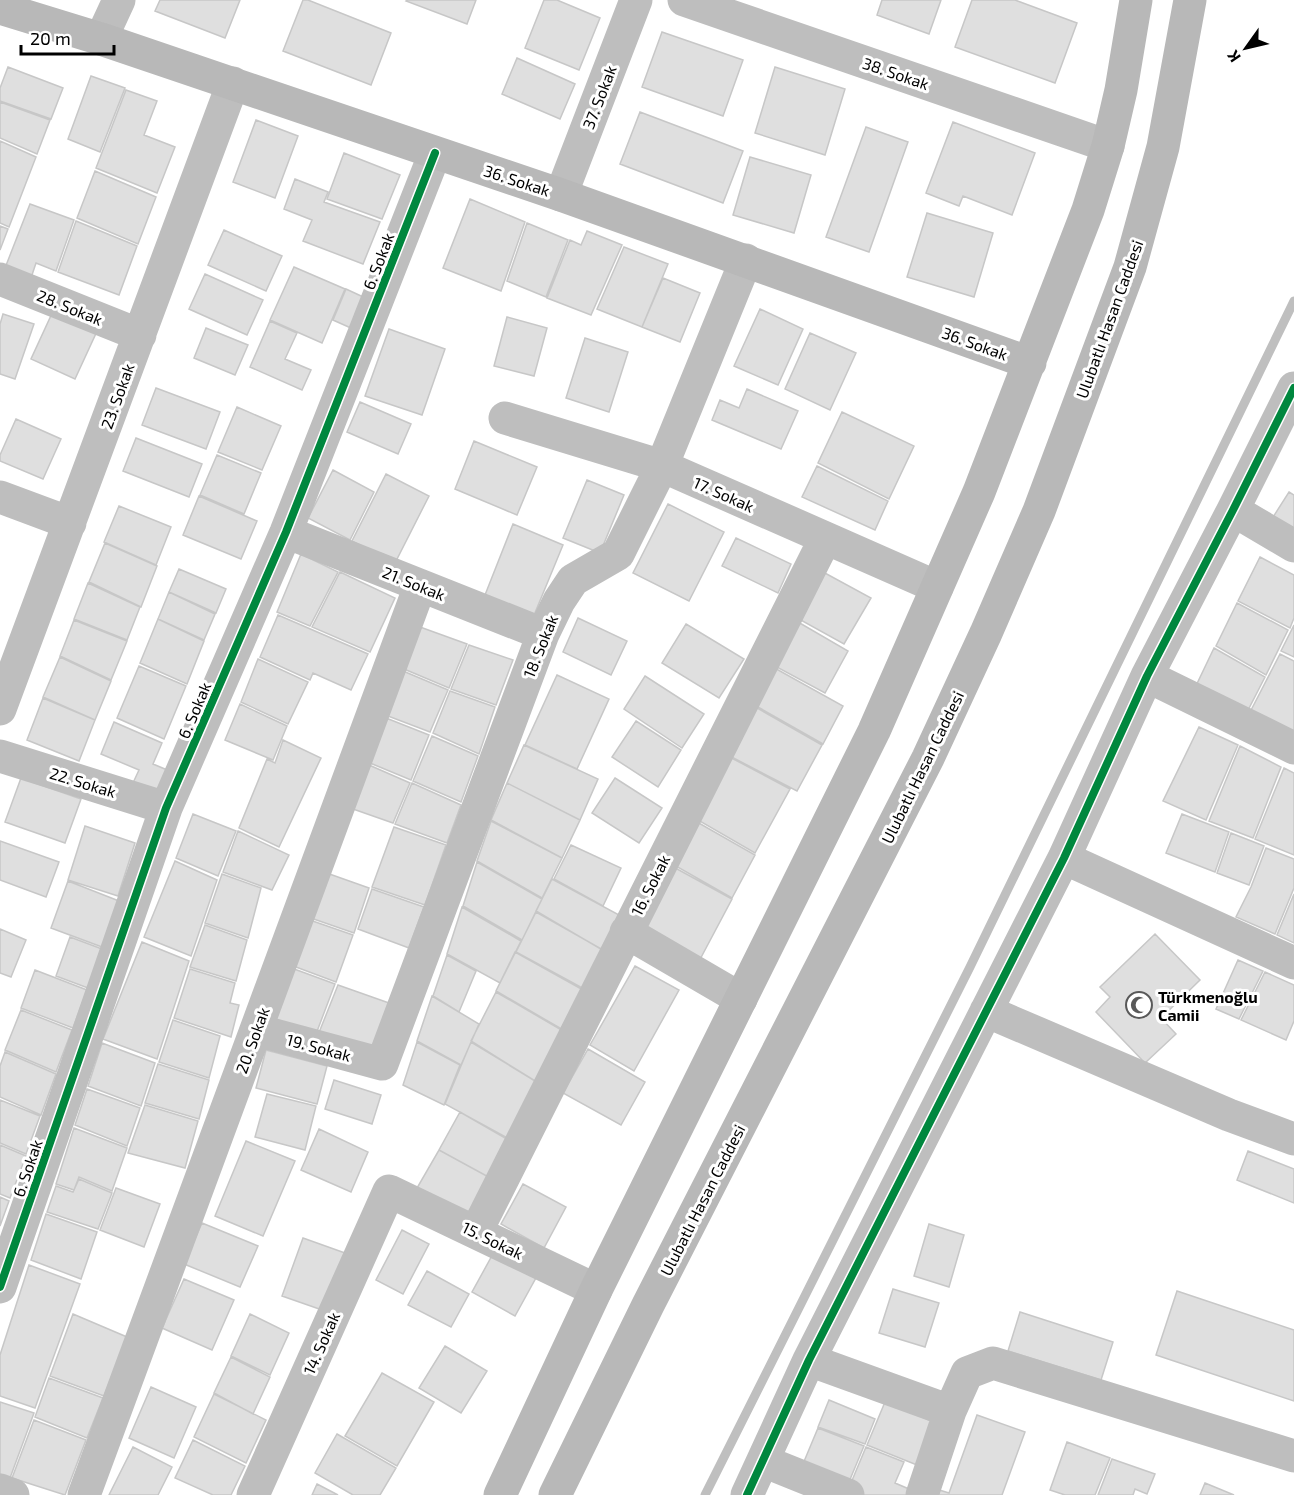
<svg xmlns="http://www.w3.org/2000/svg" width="1294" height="1495" viewBox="0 0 1294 1495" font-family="'Exo 2',sans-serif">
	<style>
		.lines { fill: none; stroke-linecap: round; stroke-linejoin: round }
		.stream { stroke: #bfbfbf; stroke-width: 9 }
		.building { fill: #dfdfdf; stroke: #c7c7c7; stroke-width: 1.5 }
		.street { stroke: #bebebe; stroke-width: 33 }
		.secondary { stroke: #b8b8b8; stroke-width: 33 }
		.cycleway-casing { stroke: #fff; stroke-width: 11 }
		.cycleway { stroke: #00873e; stroke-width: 8 }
		.labels { text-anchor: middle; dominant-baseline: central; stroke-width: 6; stroke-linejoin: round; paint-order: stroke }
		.street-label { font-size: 16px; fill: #000; stroke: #fff }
		.poi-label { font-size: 16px; font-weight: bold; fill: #000; stroke: #fff; text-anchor: start }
	</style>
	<rect width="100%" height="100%" fill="#fff"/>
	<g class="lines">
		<!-- stream -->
		<path class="stream" d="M705 1495 970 967 1294 301"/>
	</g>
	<!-- building -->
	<path class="building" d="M160 0H240L225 38 155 11Z
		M303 0H308L391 33 371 85 283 51Z
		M407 0H476L467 24 406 1Z
		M544 0H557L600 18 579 70 525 48Z
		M882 0H941L929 34 877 15Z
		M972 0H1015L1077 23 1055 83 955 47Z
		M662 32 743 60 723 116 642 87Z
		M517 58 575 84 560 119 502 94Z
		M8 67 63 88 51 119 0 101V88Z
		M775 67 845 89 825 155 755 133Z
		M91 76 125 88 100 152 68 139Z
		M126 90 157 101 144 135 175 147 157 193 96 168Z
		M0 102 50 120 37 154 0 138Z
		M640 112 743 151 723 203 620 164Z
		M256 120 298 136 275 198 233 182Z
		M953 122 1035 153 1012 215 963 196 959 206 926 193Z
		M866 127 908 142 869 252 826 237Z
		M0 141 36 157 9 227 0 223Z
		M344 153 400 175 382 219 327 199Z
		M750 157 811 175 794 233 733 215Z
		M95 171 156 197 138 244 77 218Z
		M295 179 328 192 324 202 380 222 363 264 303 241 312 220 284 209Z
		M470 199 525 222 501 291 443 268Z
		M30 204 74 220 56 271 36 263 31 278 5 268Z
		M927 213 993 233 974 297 907 277Z
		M76 221 137 246 119 295 58 272Z
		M527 223 568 240 546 297 507 281Z
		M0 226 8 229 0 250Z
		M224 230 282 256 266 291 208 265Z
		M587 231 622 245 591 315 547 298 570 240 581 245Z
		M624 247 668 264 642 327 597 309Z
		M294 267 345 289 322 343 270 320Z
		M205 274 263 300 247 335 189 309Z
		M663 278 700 293 680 342 642 327Z
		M346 289 374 302 362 333 333 320Z
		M54 309 98 329 75 379 31 359Z
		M760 309 803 329 778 385 734 366Z
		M3 314 34 324 15 379 0 374V324Z
		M507 317 547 328 534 376 494 366Z
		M270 321 297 333 285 359 311 370 302 390 250 367Z
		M206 328 248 345 235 375 194 358Z
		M389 329 445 349 422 415 365 396Z
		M810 333 856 353 830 410 785 389Z
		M585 338 628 352 609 412 566 398Z
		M156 388 220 412 206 449 142 425Z
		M747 389 798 411 781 449 712 420 720 400 739 408Z
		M360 402 411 424 398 454 347 432Z
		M237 407 281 426 262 470 218 452Z
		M842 412 914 446 889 499 818 463Z
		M16 419 61 439 43 479 0 461V455Z
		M136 438 202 464 189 497 123 471Z
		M474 441 537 467 517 515 455 489Z
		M217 455 261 473 244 514 200 495Z
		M817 466 888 501 875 530 802 497Z
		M333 470 374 492 350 540 308 518Z
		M386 474 429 496 395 563 352 541Z
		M587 480 624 495 600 553 563 538Z
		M1289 492 1294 495V540L1268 525Z
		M199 496 257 521 241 559 183 535Z
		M668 504 724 532 689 601 633 573Z
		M119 506 171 527 156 565 104 542Z
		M513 524 563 545 532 620 483 600Z
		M736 538 791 564 778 593 722 566Z
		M105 543 157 566 141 607 89 582Z
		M301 554 338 572 310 626 277 612Z
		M1260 557 1294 575V618L1290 628 1238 601Z
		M179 569 226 589 216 613 169 592Z
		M340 572 395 598 370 652 312 627Z
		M823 572 871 598 844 644 797 618Z
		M88 583 140 607 127 640 74 619Z
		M169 592 215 614 204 640 158 619Z
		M1237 603 1288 630 1266 675 1216 646Z
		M278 615 368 654 351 690 313 673 310 680 260 657Z
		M578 618 627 641 611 675 563 652Z
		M158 619 204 641 187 684 140 663Z
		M74 620 127 641 111 680 60 656Z
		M798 622 848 651 825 693 773 665Z
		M686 624 744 659 719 698 662 663Z
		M1294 625V657L1281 651Z
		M420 627 467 644 449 688 404 669Z
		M469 645 513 660 496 705 451 689Z
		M1214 648 1265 677 1245 716 1194 690Z
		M1280 654 1294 661V733L1248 716Z
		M60 657 111 681 95 720 43 697Z
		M258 659 308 682 288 724 241 702Z
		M139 666 186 686 164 739 117 718Z
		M771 666 843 706 823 744 751 703Z
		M403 671 448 690 430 732 388 716Z
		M557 675 609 699 577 769 525 745Z
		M645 676 704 714 682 748 624 709Z
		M450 691 495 707 479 754 433 733Z
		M43 698 95 720 79 761 27 740Z
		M240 704 287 726 273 760 225 740Z
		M750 704 822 745 797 791 724 753Z
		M386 718 429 735 411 780 370 763Z
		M636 721 681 750 658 787 612 757Z
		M114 722 162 743 153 764 172 772 162 797 132 785 139 770 101 754Z
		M1199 727 1238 745 1206 820 1163 801Z
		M432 736 478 756 461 802 413 781Z
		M283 740 321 758 279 847 239 828 267 759 275 763Z
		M524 745 598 779 580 820 507 783Z
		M1240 746 1281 767 1253 838 1209 821Z
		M724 754 790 789 755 853 691 816Z
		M369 765 410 783 393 823 353 809Z
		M1284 768 1294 773V855L1255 839Z
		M21 778 81 799 65 843 5 822Z
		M615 778 662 808 639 843 592 813Z
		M412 783 461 805 447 843 395 824Z
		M507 783 580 820 562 858 491 820Z
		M193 814 236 831 218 876 176 858Z
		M1182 814 1229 832 1215 872 1166 853Z
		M690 818 755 855 732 898 667 861Z
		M491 821 562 858 542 898 477 861Z
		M85 826 135 843 118 896 68 880Z
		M394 827 446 845 425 905 372 887Z
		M238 831 289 855 272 890 223 872Z
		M1231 833 1264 846 1249 885 1217 873Z
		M0 841 59 862 46 897 0 880Z
		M571 845 621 868 603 906 554 879Z
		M1266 848 1294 859V888L1275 934 1236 917 1251 887Z
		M175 861 217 880 191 956 144 937Z
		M477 862 542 899 522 940 463 906Z
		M668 864 732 899 697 965 632 930Z
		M321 871 369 888 354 933 305 916Z
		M222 874 261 888 248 938 205 923Z
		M552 879 621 916 604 951 536 911Z
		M68 881 119 901 102 947 51 928Z
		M372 889 424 907 409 948 358 929Z
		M1294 894V943L1277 935Z
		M462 907 521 941 500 983 447 954Z
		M536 912 605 951 586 990 516 952Z
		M304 918 353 935 336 982 288 964Z
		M205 925 247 940 236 981 190 967Z
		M0 929 26 940 11 977 0 973Z
		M1155 934 1200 980 1161 1018 1176 1034 1145 1063 1096 1012 1110 997 1100 987Z
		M70 937 102 949 88 988 56 976Z
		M142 942 189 961 157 1059 103 1039Z
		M515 952 585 991 565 1031 496 991Z
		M447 955 476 971 459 1012 433 996Z
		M1238 960 1263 971 1239 1019 1216 1009Z
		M286 966 335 984 316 1034 269 1017Z
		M635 966 679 990 634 1071 590 1045Z
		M190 969 235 983 230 1003 239 1005 231 1037 174 1018Z
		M35 970 87 990 73 1028 21 1008Z
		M1265 972 1294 985V1021L1286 1040 1241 1020Z
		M338 985 389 1003 371 1054 318 1035Z
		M496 992 565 1032 540 1084 471 1041Z
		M432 996 479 1024 461 1065 417 1041Z
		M21 1010 72 1030 56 1072 5 1050Z
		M173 1020 220 1036 209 1078 159 1062Z
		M417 1042 460 1065 444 1105 403 1085Z
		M471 1042 540 1084 513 1141 445 1104Z
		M102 1043 155 1063 141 1106 88 1086Z
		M588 1049 645 1082 621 1125 563 1093Z
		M266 1050 327 1066 317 1104 256 1088Z
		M5 1052 56 1074 41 1115 0 1097V1066Z
		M158 1064 209 1080 199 1119 145 1103Z
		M334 1080 381 1095 372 1124 325 1109Z
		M87 1089 140 1108 127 1146 75 1125Z
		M267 1094 316 1106 305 1150 255 1137Z
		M0 1100 40 1116 26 1154 0 1143Z
		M145 1105 198 1121 185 1168 128 1153Z
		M460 1112 512 1142 494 1180 439 1150Z
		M74 1128 127 1148 112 1191 79 1177 74 1190 56 1184Z
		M319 1129 368 1152 351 1192 301 1170Z
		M246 1141 295 1161 263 1236 215 1216Z
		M0 1145 26 1156 10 1198 0 1194Z
		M439 1150 494 1180 475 1220 417 1188Z
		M1248 1151 1294 1169V1203L1237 1180Z
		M79 1179 112 1193 98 1229 47 1212 56 1186 73 1192Z
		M523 1184 566 1207 544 1248 501 1224Z
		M116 1188 160 1204 144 1247 100 1230Z
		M0 1197 9 1201 0 1226Z
		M46 1214 97 1232 81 1279 31 1260Z
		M202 1223 258 1246 240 1287 184 1264Z
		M929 1224 964 1235 949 1287 914 1276Z
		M402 1230 429 1244 403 1294 376 1280Z
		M303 1238 345 1253 325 1311 282 1296Z
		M494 1252 537 1276 515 1316 472 1292Z
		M29 1265 80 1284 35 1408 0 1396V1355Z
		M427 1271 469 1294 451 1327 408 1305Z
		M184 1279 234 1300 212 1350 162 1328Z
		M893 1289 939 1303 925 1347 879 1333Z
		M1177 1291 1294 1330V1401L1156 1355Z
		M1020 1312 1113 1342 1101 1380 1008 1351Z
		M73 1314 127 1337 104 1396 50 1376Z
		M250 1314 289 1333 270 1375 231 1356Z
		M445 1346 487 1371 461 1413 419 1388Z
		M231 1357 270 1377 253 1414 214 1393Z
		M382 1373 434 1402 397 1466 345 1436Z
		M49 1378 103 1398 87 1438 35 1417Z
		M151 1387 196 1407 174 1458 129 1438Z
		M214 1394 266 1420 246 1463 194 1437Z
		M829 1400 875 1419 865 1444 818 1427Z
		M0 1402 34 1413 10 1478 0 1474Z
		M885 1402 934 1422 917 1465 867 1445Z
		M977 1415 1025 1432 1002 1495H934L936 1489 949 1493Z
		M34 1420 86 1440 65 1495 12 1478Z
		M818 1428 864 1446 846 1489 800 1471Z
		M337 1434 396 1468 380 1495H353L315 1473Z
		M193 1440 245 1466 231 1495H213L175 1478Z
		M1067 1442 1110 1458 1095 1495H1065L1050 1490Z
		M133 1447 172 1467 158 1495H109Z
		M866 1447 904 1462 895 1483 909 1489 907 1495H859L848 1490Z
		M1112 1459 1155 1474 1147 1494 1135 1489 1133 1495H1098Z
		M1205 1483 1234 1495H1200Z
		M317 1484 338 1495H312Z"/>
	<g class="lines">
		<!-- street -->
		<path class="street" d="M684 0 1108 146
			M101 39 119 0
			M561 195 636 0
			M0 279 140 335
			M505 418 662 466 937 587
			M0 497 70 523
			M1233 510 1294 546
			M286 532 543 634
			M1147 676 1294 748
			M0 709 233 83
			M0 756 166 808
			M1064 858 1294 963
			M626 932 741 999
			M986 1011 1229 1115 1294 1139
			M256 1030 382 1064 543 634 559 601 573 580 618 554 662 466 746 260
			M476 1232 825 539
			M0 1287 166 808 286 532 435 153
			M809 1360 950 1411
			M763 1461 848 1495
			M0 1490 13 1495
			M84 1495 420 586
			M253 1495 389 1191 596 1290
			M747 1495 809 1360 1064 858 1147 676 1233 510 1294 388
			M922 1495 950 1411 967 1373 993 1363 1294 1456"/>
		<!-- secondary -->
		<path class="secondary" d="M0 8 101 39 561 195 1030 363
			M500 1495 596 1290 874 731 979 492 1088 210 1108 146 1121 90 1136 0
			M555 1495 648 1305 928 758 986 633 1039 511 1130 267 1163 147 1190 0"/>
		<defs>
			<path id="cycleway" d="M0 1287 166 808 286 532 435 153
				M747 1495 809 1360 1064 858 1147 676 1233 510 1294 388"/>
		</defs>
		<!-- cycleway casing -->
		<use href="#cycleway" class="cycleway-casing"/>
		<!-- cycleway -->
		<use href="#cycleway" class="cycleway"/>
	</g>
	<!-- icons -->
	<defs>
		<symbol id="mosque-ring" viewBox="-11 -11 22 22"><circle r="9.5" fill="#fff" stroke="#595959" stroke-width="1.5"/><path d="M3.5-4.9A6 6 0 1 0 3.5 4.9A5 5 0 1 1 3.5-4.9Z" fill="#595959"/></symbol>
	</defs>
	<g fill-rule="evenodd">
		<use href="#mosque-ring" x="1124" y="990" width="30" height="30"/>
	</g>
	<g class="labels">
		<!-- street labels -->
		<g class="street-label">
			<text transform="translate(896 73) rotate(19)">38. Sokak</text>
			<text transform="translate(599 97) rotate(-69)">37. Sokak</text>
			<text transform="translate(517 180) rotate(18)">36. Sokak</text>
			<text transform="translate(378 261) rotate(-69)">6. Sokak</text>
			<text transform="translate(70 307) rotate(22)">28. Sokak</text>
			<text transform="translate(1109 319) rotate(-70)">Ulubatlı Hasan Caddesi</text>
			<text transform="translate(975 343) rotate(20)">36. Sokak</text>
			<text transform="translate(117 396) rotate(-70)">23. Sokak</text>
			<text transform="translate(724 494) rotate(24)">17. Sokak</text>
			<text transform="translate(414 583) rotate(22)">21. Sokak</text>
			<text transform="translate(540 646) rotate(-68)">18. Sokak</text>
			<text transform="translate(194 710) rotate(-67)">6. Sokak</text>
			<text transform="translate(922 767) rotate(-64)">Ulubatlı Hasan Caddesi</text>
			<text transform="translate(83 782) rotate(17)">22. Sokak</text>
			<text transform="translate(650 885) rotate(-63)">16. Sokak</text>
			<text transform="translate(252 1040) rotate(-70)">20. Sokak</text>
			<text transform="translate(319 1047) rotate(15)">19. Sokak</text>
			<text transform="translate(27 1168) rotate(-71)">6. Sokak</text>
			<text transform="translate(702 1200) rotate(-63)">Ulubatlı Hasan Caddesi</text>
			<text transform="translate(493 1240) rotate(26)">15. Sokak</text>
			<text transform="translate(321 1343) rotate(-66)">14. Sokak</text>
		</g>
		<!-- poi labels -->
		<g class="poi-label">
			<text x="1158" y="996">Türkmenoğlu<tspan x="1158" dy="18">Camii</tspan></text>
		</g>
	</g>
	<!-- north arrow -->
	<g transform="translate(1246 48) rotate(236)" stroke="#ffffff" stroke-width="4.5" paint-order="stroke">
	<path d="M0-4.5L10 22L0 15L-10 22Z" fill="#000000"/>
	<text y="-9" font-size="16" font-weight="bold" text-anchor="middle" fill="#000000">K</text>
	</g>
	<!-- scale -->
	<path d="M21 45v9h93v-9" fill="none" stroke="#000000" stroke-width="3"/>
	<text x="30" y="45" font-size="18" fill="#000000" stroke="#ffffff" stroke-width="4.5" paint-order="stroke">20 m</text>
</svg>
